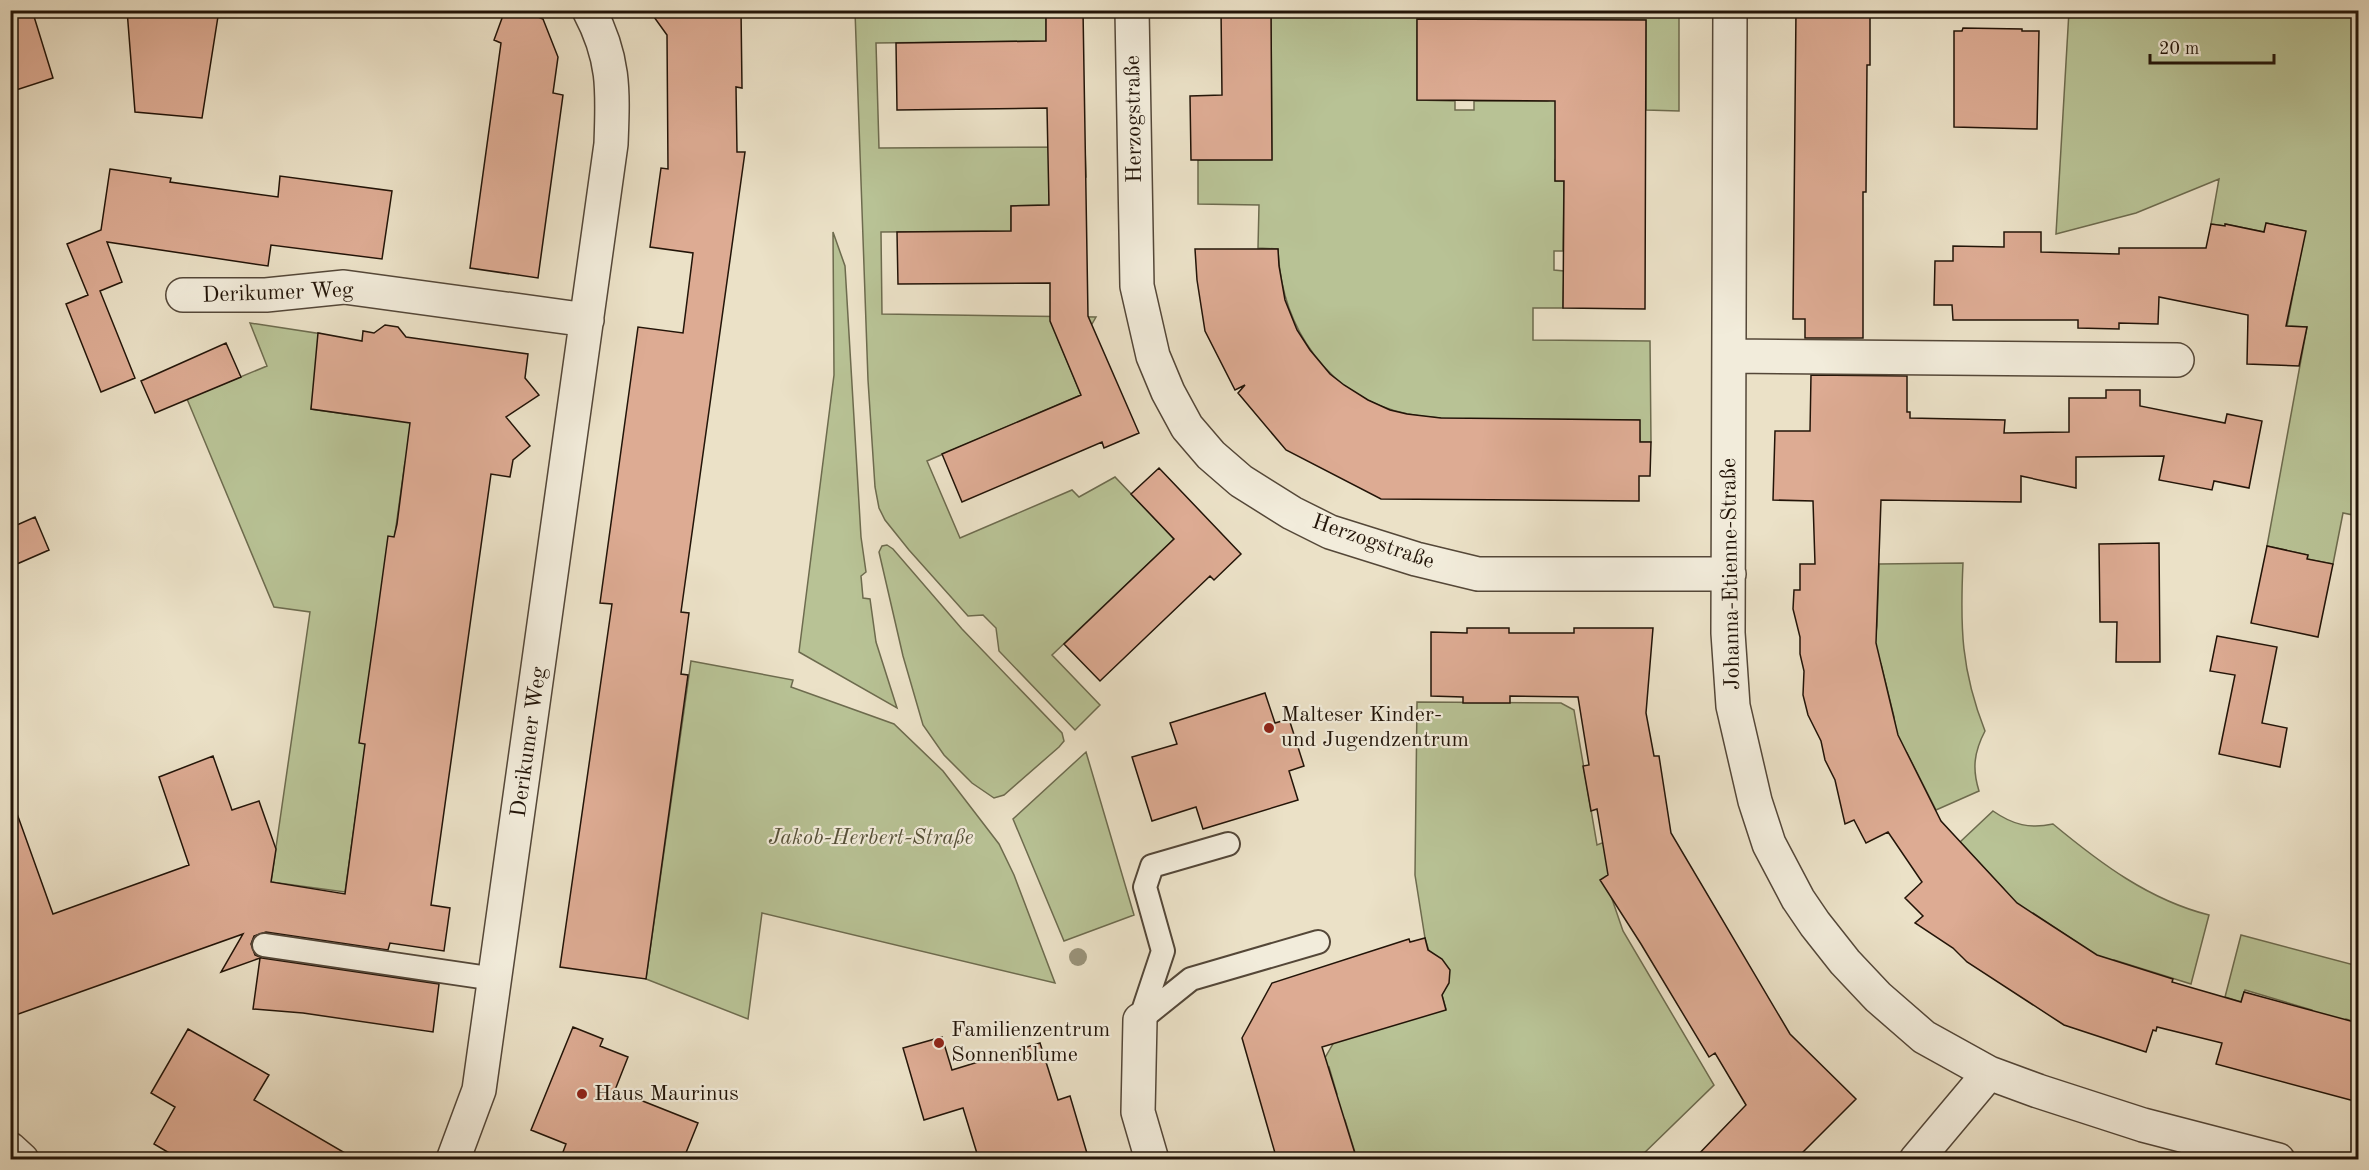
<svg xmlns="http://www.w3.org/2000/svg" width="2369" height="1170" viewBox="0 0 2369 1170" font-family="'Old Standard TT',serif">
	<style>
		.green { fill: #b8c295; stroke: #6d6b4e; stroke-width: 1.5 }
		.building { fill: #ddab93; stroke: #221408; stroke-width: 1.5 }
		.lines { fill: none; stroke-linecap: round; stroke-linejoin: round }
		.lane-casing { stroke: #544738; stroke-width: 26 }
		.street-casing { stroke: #544738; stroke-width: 36 }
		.lane { stroke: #f2ecdb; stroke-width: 22 }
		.street { stroke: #f2ecdb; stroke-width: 33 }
		.tree { fill: #999279 }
		.poi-dot { fill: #8f2418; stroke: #f2ecdb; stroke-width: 2 }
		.labels { text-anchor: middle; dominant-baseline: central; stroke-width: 4.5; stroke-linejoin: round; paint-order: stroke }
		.street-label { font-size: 22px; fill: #221408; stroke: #f2ecdb }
		.poi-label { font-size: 22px; fill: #221408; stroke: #f2ecdb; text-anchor: start }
		.park-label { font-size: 22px; font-style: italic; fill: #565139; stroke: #f2ecdb }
	</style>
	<rect width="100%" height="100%" fill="#ebe1c7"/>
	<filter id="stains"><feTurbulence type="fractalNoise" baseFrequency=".00333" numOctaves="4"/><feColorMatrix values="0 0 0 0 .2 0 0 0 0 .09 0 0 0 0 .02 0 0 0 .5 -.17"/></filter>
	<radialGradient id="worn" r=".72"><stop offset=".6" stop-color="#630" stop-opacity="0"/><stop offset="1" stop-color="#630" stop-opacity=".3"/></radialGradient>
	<!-- green -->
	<path class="green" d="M855 11H1046V41L876 43 879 148 1085 147 1086 177H1049V205L1011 206V231L881 232 882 314 1096 317 1092 324 1058 339 1081 395 927 461 960 538 1072 490 1079 497 1115 477 1174 539 1052 655 1100 705 1075 730 999 651 996 628 983 615 968 616 909 550 885 520 879 508 875 487 868 380Z
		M1271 11H1679V111L1646 110V20H1417V100L1455 101V110H1474V101H1547L1573 95 1555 161V181H1564L1563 251H1554V270L1564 271 1563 308H1533V340L1650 341 1651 442H1640L1639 420C1592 420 1545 419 1498 419 1468 418 1437 420 1408 414 1328 398 1281 327 1278 249L1258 248 1259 205 1198 204V160L1272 159Z
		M2069 11H2358V516L2343 513 2333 564 2307 559 2308 555 2267 546 2307 327 2287 326 2305 231 2267 223 2264 232 2226 224 2225 226 2211 224 2219 179 2136 213 2056 234Z
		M833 232 845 266 861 537 866 572 861 576 863 598 870 599 876 642 897 708 799 652 834 375Z
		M250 323 322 334 311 409 352 415 355 397 447 415 405 462 345 892 271 882 310 612 274 607 187 399 267 366Z
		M887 545 893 549 962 629 1062 733 1064 741 1059 747 1004 795 994 798 972 783 944 755 923 725 903 656 879 552 882 546Z
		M1963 563C1960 627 1961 670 1985 731 1974 752 1972 769 1979 791L1936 810 1907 753 1898 758 1894 717 1881 664 1871 666 1877 626 1879 564Z
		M691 661 793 680 791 687 894 724 943 771 999 844 1014 875 1055 983 762 913 748 1019 646 979Z
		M1417 702 1561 703 1574 710 1597 845 1607 841 1611 896 1623 931 1714 1085 1638 1159H1357L1345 1120 1328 1097 1337 1094 1329 1067 1324 1069 1322 1063 1337 1037 1446 1009 1425 938 1415 875Z
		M1086 752 1134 915 1064 941 1013 819Z
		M1993 811C2013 825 2030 829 2053 824 2100 863 2149 900 2209 915L2191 984 2114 960 2110 969 2078 943 2033 913 2026 922 2003 888 1960 842Z
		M2241 935 2358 966V1023L2346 1019 2344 1026 2311 1016 2312 1010 2245 990 2241 1002 2225 997Z"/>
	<!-- building -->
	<path class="building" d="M10 10H32L53 78 10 92Z
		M127 10H219L202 118 135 112Z
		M505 10H521L543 19 558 57 553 93 563 95 538 278 470 268 501 43 494 40Z
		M649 10H741L742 88 736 87 737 152H745L681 612 689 613 681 674 688 675 646 979 560 967 612 604 600 603 638 327 683 333 693 253 650 247 661 168 668 169 667 35Z
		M1046 10H1083L1088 316 1139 433 1104 448 1102 442 962 502 942 454 1081 395 1050 321V283L898 284 897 232 1011 231V206L1049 205 1047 108 897 110 896 43 1046 41Z
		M1221 10H1271L1272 160H1191L1190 96 1222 95Z
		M1796 10H1870V65H1867L1866 192H1863V338H1805V319H1793Z
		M1417 19 1646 20 1645 309 1563 308 1564 181H1555V101L1417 100Z
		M1963 28 2022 29V31H2039L2037 129 1954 127V31H1962Z
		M110 169 171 178 170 182 278 197 280 176 392 191 382 259 271 245 268 266 107 242 122 282 100 291 135 378 101 392 66 304 88 295 67 244 101 230Z
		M2266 223 2306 231 2286 326 2307 327 2299 366 2247 364 2248 315 2159 297 2158 324 2119 323V329L2078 328V320H1953L1952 305H1934L1935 261H1953V246L2004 247V232H2041V252L2119 254V248H2206L2211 224 2225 226V224L2264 232Z
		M1195 249H1278L1279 266 1285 300 1297 330 1310 350 1330 374 1344 385 1368 400 1390 410 1407 414 1441 418 1640 420V442H1651L1650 476H1639V501L1381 499 1286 450 1238 393 1245 385 1235 390 1205 331 1197 280Z
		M385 325 398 327 406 337 528 354 525 378 539 395 506 417 530 446 513 460 510 477 491 474 431 905 450 908 444 951 390 943 388 950 266 932 254 936 251 944 255 955 262 958 439 984 433 1032 303 1013 253 1009 260 958 221 972 243 934 10 1017V809L15 808 53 914 189 865 159 777 213 756 232 810 259 801 276 849 271 882 345 894 365 744 359 743 376 624 388 536 394 537 397 524 410 423 311 409 318 333 362 341 363 331 374 333Z
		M226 343 241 377 155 413 141 381Z
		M1811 375 1907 376V412H1910V418L2005 420 2004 433 2069 432V398H2106V390H2140V406L2225 423 2227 414 2262 421 2249 488 2214 481 2212 490 2159 480 2164 456 2076 457V488L2021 476V502L1881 500 1876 643 1898 735 1941 821 2017 903 2097 955 2173 979 2172 982 2241 1002 2244 992 2358 1023V1102L2216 1064 2222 1043 2157 1027 2156 1031 2153 1030 2146 1052 2064 1025 1967 962 1953 948 1915 923 1923 916 1905 898 1922 882 1888 832 1866 843 1854 820 1845 824 1835 780 1825 760 1821 741 1808 715 1803 695 1804 671 1800 654V637L1793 609 1794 590H1800V564H1815L1813 501 1773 500 1775 431H1810Z
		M1159 468 1241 554 1214 580 1210 576 1100 681 1064 644 1174 539 1131 494Z
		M35 517 49 550 10 567V528Z
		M2159 543 2160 662H2116L2117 622H2100L2099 544Z
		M2267 546 2308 555 2307 559 2333 564 2318 637 2251 623Z
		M1467 628H1509V633H1574V628H1653L1646 713 1654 756H1659L1671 833 1790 1034 1856 1099 1795 1160H1693L1746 1105 1715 1053 1709 1057 1641 944 1600 880 1608 875 1597 809 1591 811 1583 766 1589 765 1578 697 1510 696V703H1463V697L1431 696V632L1467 633Z
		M2217 636 2277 647 2262 723 2287 728 2280 767 2219 754 2235 675 2210 671Z
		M1265 693 1275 723 1289 719 1304 766 1289 771 1298 800 1203 829 1196 807 1152 821 1132 757 1177 744 1170 723Z
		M1425 938 1428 950 1442 959 1450 970 1449 983 1442 995 1446 1010 1322 1047 1357 1160H1277L1242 1038 1272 983 1409 939 1410 942Z
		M573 1027 603 1039 600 1046 628 1057 615 1090 698 1123 683 1160H560L566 1144 531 1130Z
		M188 1029 269 1075 254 1100 357 1160H181L154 1144 175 1107 151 1093Z
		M942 1037 952 1070 1040 1043 1058 1100 1070 1096 1089 1160H979L963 1108 924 1120 903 1048Z"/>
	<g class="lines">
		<defs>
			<path id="lane" d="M264 945 495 979
				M1140 1020 1163 951 1145 887 1152 866 1228 844
				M1140 1020 1191 979 1318 942"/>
			<path id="street" d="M1132 10 1137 286 1153 356 1168 392 1187 427 1211 455 1241 481 1292 513 1330 532 1416 559 1478 574H1729
				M1730 10 1728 633 1733 706 1755 801 1769 844 1798 899 1815 924 1845 962 1878 997 1924 1037 1989 1073 2038 1091 2143 1125 2278 1160
				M183 295H266L344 287 587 320
				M1729 356 2177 360
				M1140 1020 1138 1112 1152 1160
				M10 1149 22 1160
				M453 1160 479 1090 611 144C613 91 615 59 589 10
				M1916 1160 1989 1073"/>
		</defs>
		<!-- lane casing -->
		<use href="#lane" class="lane-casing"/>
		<!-- street casing -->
		<use href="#street" class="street-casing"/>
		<!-- lane -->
		<use href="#lane" class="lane"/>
		<!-- street -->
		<use href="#street" class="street"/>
	</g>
	<!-- trees -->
	<circle class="tree" cx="1078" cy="957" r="9"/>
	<!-- markers -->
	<g class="poi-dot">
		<circle cx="1269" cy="728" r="6"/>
		<circle cx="939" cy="1043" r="6"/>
		<circle cx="582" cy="1094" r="6"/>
	</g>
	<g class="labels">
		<!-- street labels -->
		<g class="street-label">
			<text transform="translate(1134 119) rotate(-91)">Herzogstraße</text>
			<text transform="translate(278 293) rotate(-2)">Derikumer Weg</text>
			<text transform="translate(1373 542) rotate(19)">Herzogstraße</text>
			<text transform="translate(1731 574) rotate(-91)">Johanna-Etienne-Straße</text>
			<text transform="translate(529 742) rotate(-82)">Derikumer Weg</text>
		</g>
		<!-- poi labels -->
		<g class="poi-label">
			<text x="1281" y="715">Malteser Kinder-<tspan x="1281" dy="25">und Jugendzentrum</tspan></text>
			<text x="951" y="1030">Familienzentrum<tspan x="951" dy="25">Sonnenblume</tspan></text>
			<text x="594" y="1094">Haus Maurinus</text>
		</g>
		<!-- park labels -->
		<g class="park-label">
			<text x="871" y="838">Jakob-Herbert-Straße</text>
		</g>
	</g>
	<!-- margin -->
	<rect width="2369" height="1170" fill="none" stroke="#ebe1c7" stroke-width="36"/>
	<rect x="12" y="12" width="2345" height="1146" fill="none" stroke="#221408" stroke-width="3"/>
	<rect x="18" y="18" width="2333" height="1134" fill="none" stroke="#221408" stroke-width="1.5"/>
	<!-- scale -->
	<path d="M2150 54v9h124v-9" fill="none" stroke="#221408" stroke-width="3"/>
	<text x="2159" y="54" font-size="18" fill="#221408" stroke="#f2ecdb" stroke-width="4.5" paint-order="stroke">20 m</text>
	<rect width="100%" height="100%" filter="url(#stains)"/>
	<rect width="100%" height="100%" fill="url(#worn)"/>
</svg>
